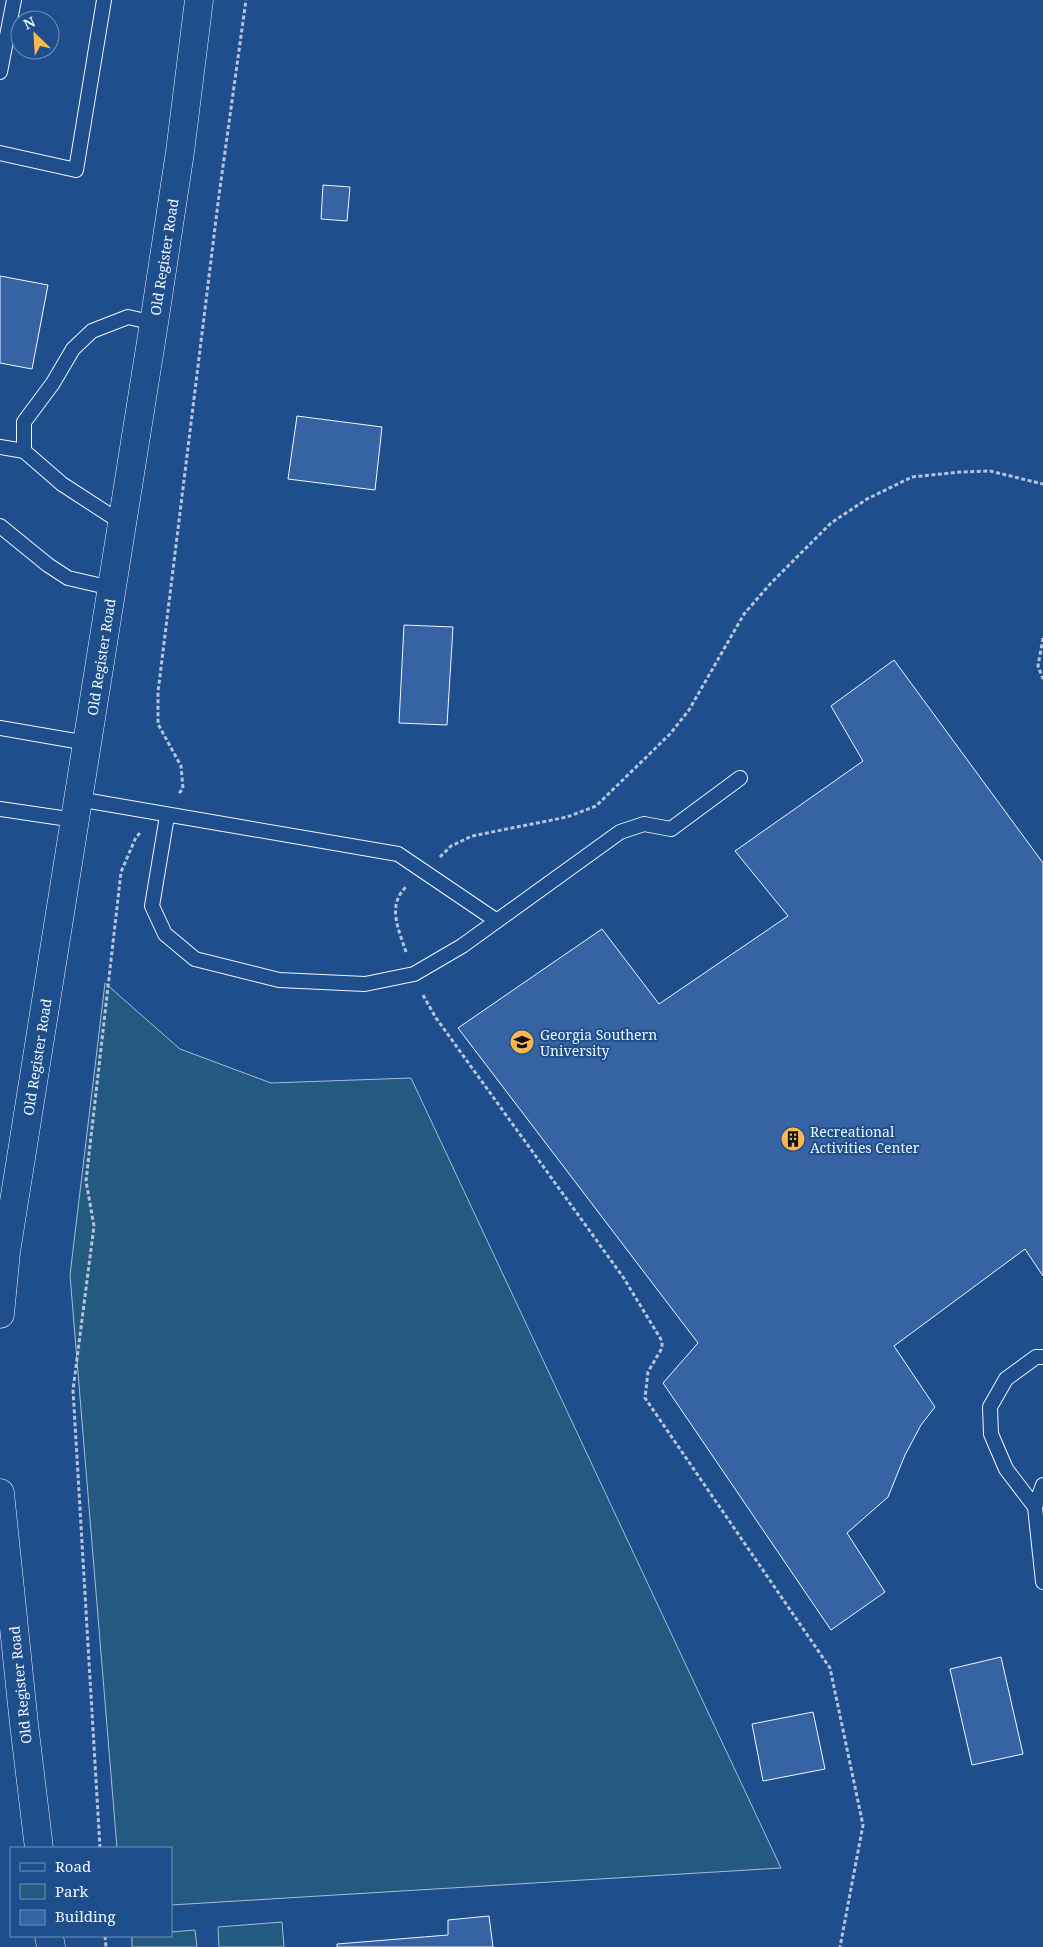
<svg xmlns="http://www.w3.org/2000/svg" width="1043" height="1947" viewBox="0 0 1043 1947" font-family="'Noto Serif',serif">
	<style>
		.green { fill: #245a82; stroke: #a8bbd7 }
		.building { fill: #3563a3; stroke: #f2f6ff }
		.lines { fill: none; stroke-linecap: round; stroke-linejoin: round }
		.service-casing { stroke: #f2f6ff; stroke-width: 16 }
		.tertiary-casing { stroke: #f2f6ff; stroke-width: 29 }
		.path { stroke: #b3c4dc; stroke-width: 3; stroke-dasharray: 4 2.5; stroke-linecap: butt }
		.service { stroke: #1f4e8c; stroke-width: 14 }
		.tertiary { stroke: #1f4e8c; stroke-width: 28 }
		.labels { text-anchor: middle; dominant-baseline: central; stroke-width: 4; stroke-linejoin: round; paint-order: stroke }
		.street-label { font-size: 14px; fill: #f2f6ff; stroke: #1f4e8c }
		.poi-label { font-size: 14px; fill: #f2f6ff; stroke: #1f4e8c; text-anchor: start }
	</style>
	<rect width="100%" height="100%" fill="#1f4e8c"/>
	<!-- green -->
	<path class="green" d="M105 983 180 1049 271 1083 411 1078 781 1868 171 1905V1848H117L70 1275Z
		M282 1922 284 1947H219L218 1927Z
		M195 1930 197 1947H132V1936H171V1932Z"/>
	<!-- building -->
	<path class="building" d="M323 185 350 187 347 221 321 219Z
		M0 276 48 285 32 369 0 363Z
		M297 416 382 427 375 490 288 479Z
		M404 625 453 627 447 725 399 723Z
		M894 660 1043 863V1276L1025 1249 894 1346 935 1407 921 1425 905 1455 888 1497 847 1533 885 1592 831 1630 663 1383 698 1343 458 1028 602 929 659 1004 788 916 735 851 863 761 831 706Z
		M1001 1657 1023 1754 972 1765 950 1669Z
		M813 1712 825 1769 763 1781 752 1724Z
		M489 1916 493 1947H337V1944L448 1935V1920Z"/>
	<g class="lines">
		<defs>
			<path id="service" d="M0 72 14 0
				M0 153 76 170 104 0
				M0 447 24 451 62 484 122 523
				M24 451V422L53 383 73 349 92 331 128 317 154 323
				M0 526 48 565 68 578 111 588
				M0 728 87 743
				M78 799 398 854 497 921
				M0 809 75 820
				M167 816 152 906 165 934 195 959 279 980 365 984 414 974 462 946 620 832 644 824 671 829 740 778
				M1043 1485 1035 1507 1043 1582
				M1035 1507 1006 1469 991 1434 990 1407 1006 1379 1036 1357H1043"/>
			<path id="tertiary" d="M0 1314 6 1252 154 323 180 152 199 0
				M0 1493 24 1724 39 1848
				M49 1936 51 1947"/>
		</defs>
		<!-- service casing -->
		<use href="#service" class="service-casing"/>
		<!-- tertiary casing -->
		<use href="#tertiary" class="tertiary-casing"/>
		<!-- path -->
		<path class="path" d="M1043 638 1038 666 1043 679
			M179 793 183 789 181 766 158 724V692L219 195 246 0
			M440 857 451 846 472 836 567 817 596 806 670 734 689 710 744 614 771 583 831 523 867 499 912 477 960 472 990 471 1043 484
			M406 952C399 930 386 905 407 886
			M423 995 436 1018 623 1277 662 1341V1348L648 1372 645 1398 830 1668 863 1825 840 1947
			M100 1848 73 1390 94 1226 86 1181 121 872 136 837 140 833
			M105 1936 106 1947"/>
		<!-- service -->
		<use href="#service" class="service"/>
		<!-- tertiary -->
		<use href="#tertiary" class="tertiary"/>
	</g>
	<!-- icons -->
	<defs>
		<symbol id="university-disc" viewBox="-11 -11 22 22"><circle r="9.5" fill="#ffb74d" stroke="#1f4e8c"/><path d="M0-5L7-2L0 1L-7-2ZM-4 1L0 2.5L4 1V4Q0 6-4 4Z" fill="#111"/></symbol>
		<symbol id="building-disc" viewBox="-11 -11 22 22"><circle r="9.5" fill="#ffb74d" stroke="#1f4e8c"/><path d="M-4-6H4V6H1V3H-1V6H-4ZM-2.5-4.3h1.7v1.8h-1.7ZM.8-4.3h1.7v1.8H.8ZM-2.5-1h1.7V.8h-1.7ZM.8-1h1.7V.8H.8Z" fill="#111"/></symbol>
	</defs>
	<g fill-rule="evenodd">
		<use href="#university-disc" x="508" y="1028" width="28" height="28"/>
		<use href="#building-disc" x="779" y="1125" width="28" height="28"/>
	</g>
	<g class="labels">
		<!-- street labels -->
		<g class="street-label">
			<text transform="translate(164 257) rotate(-81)">Old Register Road</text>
			<text transform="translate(101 657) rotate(-81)">Old Register Road</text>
			<text transform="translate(37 1057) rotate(-81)">Old Register Road</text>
			<text transform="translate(20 1685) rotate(-96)">Old Register Road</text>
		</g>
		<!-- poi labels -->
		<g class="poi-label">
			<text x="540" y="1034">Georgia Southern<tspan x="540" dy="16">University</tspan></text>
			<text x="810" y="1131">Recreational<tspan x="810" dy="16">Activities Center</tspan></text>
		</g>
	</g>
	<!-- legend -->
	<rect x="10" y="1847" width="162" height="90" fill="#1f4e8c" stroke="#7391ba"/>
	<rect x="20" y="1863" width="25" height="8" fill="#1f4e8c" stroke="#7391ba"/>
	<text x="55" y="1872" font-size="15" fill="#f2f6ff">Road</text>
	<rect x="20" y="1884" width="25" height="15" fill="#245a82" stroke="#7391ba"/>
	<text x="55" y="1897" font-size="15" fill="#f2f6ff">Park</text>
	<rect x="20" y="1910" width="25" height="15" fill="#3563a3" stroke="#7391ba"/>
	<text x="55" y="1922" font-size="15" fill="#f2f6ff">Building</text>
	<!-- north arrow -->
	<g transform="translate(35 35) rotate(335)"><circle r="24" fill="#1f4e8c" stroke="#7391ba"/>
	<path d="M0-4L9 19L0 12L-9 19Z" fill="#ffb74d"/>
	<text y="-8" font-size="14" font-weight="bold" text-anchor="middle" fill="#f2f6ff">N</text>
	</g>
</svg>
